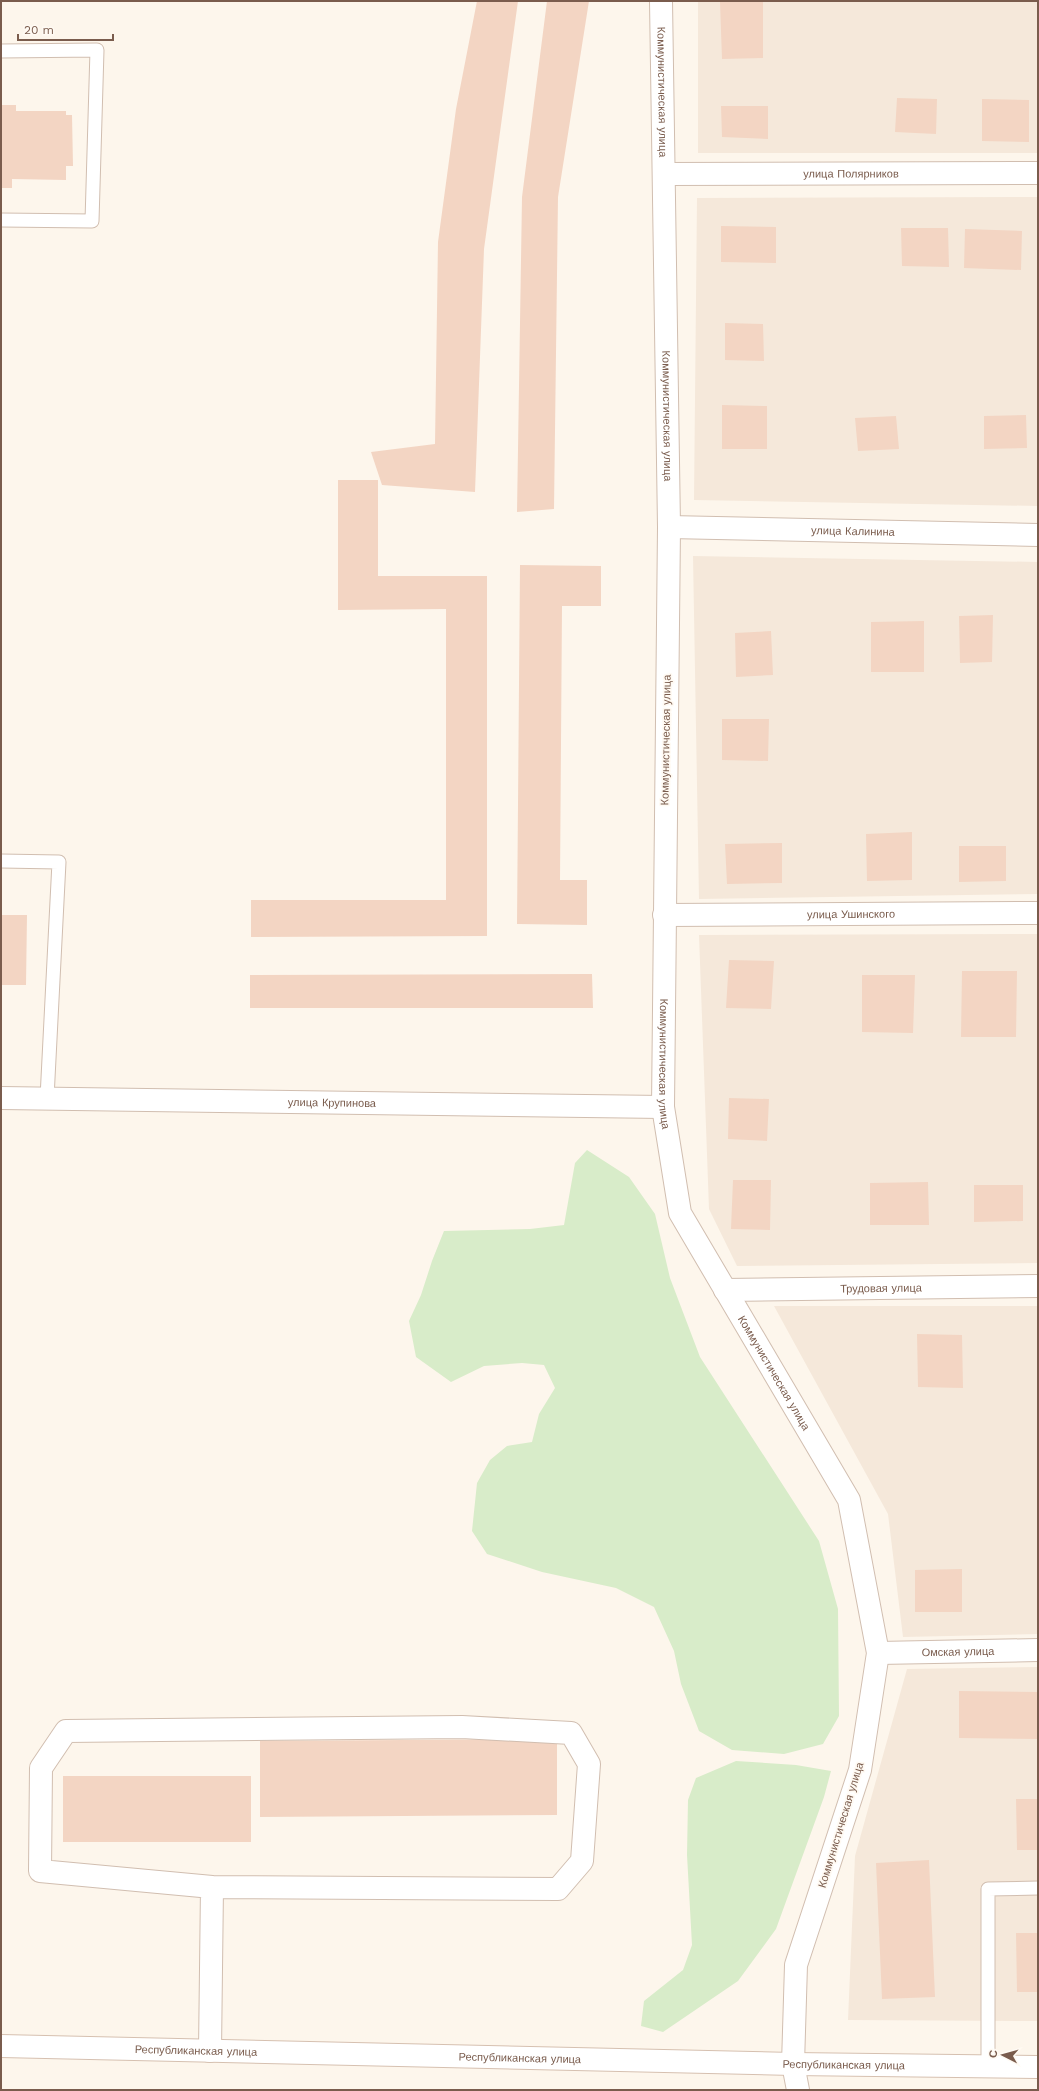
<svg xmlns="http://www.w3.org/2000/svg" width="1039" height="2091" viewBox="0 0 1039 2091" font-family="'Work Sans',sans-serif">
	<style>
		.residential { fill: #f5e8da }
		.green { fill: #d8ecc9 }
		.building { fill: #f3d5c3 }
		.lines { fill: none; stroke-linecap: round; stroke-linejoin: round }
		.lane-casing { stroke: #d1beb0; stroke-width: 15 }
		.street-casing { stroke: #d1beb0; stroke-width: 24 }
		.secondary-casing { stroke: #d6c0b0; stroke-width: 24 }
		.lane { stroke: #fff; stroke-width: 13 }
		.street { stroke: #fff; stroke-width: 22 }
		.secondary { stroke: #fff; stroke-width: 22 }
		.labels { text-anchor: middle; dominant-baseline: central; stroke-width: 3.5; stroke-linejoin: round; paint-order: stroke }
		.street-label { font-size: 11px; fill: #7a5c4d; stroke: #fffaf3 }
	</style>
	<rect width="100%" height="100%" fill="#fdf6ec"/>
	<!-- residential -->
	<path class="residential" d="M698 1H1038V153H698Z
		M1038 197V506L694 500 697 198Z
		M693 556 1038 562V894L699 899Z
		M1038 934V1263L737 1266 709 1209 699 935Z
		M774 1306H1038V1634L903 1637 888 1514Z
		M1038 1667V2021L848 2020 855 1856 907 1669Z"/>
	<!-- green -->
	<path class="green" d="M587 1150 629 1177 655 1214 670 1278 700 1357 819 1541 838 1609 839 1716 823 1744 784 1754 732 1750 699 1731 681 1684 674 1651 654 1607 616 1588 542 1572 487 1554 472 1531 477 1483 490 1460 507 1446 532 1442 539 1414 555 1388 544 1365 522 1363 484 1366 451 1382 416 1357 409 1321 421 1295 432 1261 444 1231 530 1229 564 1225 575 1163Z
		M736 1761 796 1765 831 1771 824 1797 776 1929 738 1981 663 2032 641 2026 644 2001 683 1970 692 1945 687 1855 688 1800 696 1778Z"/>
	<!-- building -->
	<path class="building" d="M477 1H518L484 249 475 492 382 485 371 452 435 444 438 242 456 109Z
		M547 1H589L558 197 554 509 517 512 522 197Z
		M763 1V58L722 59 720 2Z
		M897 98 937 99 936 134 895 132Z
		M982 99 1029 100V142L982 141Z
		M1 105H16V111H66V115H72L73 166H66V180L12 179V188H1Z
		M721 106H768V139L722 137Z
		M721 226 776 227V263L721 262Z
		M901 228H948L949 267 902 266Z
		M965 229 1022 231 1021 270 964 268Z
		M725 323 763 324 764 361 725 360Z
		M722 405 767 406V449H722Z
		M1026 415 1027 448 984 449V416Z
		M896 416 899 449 858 451 855 418Z
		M338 480H378V576H487V936L251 937V900H446V609L338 610Z
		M520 565 601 566V606H562L560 880H587V925L517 924Z
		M993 615 992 662 960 663 959 616Z
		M924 621V672H871V622Z
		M771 631 773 675 736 677 735 633Z
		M722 719H769L768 761 722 760Z
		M912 832V880L867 881 866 834Z
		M782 843V883L727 884 725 844Z
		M959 846H1006V881L959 882Z
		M1 915H27L26 985H1Z
		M729 960 774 961 771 1009 726 1008Z
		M962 971H1017L1016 1037H961Z
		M592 974 593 1008H250V975Z
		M862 975H915L913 1033 862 1032Z
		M729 1098 769 1099 767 1141 728 1139Z
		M733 1180H771L770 1230 731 1229Z
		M928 1182 929 1225H870V1183Z
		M974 1185H1023V1221L974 1222Z
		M917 1334 962 1335 963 1388 918 1387Z
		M962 1569V1612H915V1570Z
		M959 1691 1038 1692V1739L959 1738Z
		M557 1739V1815L260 1817V1741Z
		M63 1776H251V1842H63Z
		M1016 1799H1038V1850H1017Z
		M929 1860 935 1997 882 1999 876 1863Z
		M1016 1933H1038V1992H1017Z"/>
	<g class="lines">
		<defs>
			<path id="lane" d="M1 51 97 50 92 221 1 220
				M1 861 59 862 47 1098
				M988 2067V1889L1038 1888"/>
			<g id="street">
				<path id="s1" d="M661 1 669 527 663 1107 680 1213 849 1500 878 1653 860 1770 796 1965 793 2064 798 2090"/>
				<path id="s2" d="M664 174 1038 173"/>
				<path id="s3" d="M669 527 1038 535"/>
				<path id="s4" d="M664 915 1038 913"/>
				<path id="s5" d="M1 1098 663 1107"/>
				<path id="s6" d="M725 1290 1038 1286"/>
				<path id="s7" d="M878 1653 1038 1650"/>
				<path d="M210 2051 212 1887 558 1889 582 1861 589 1764 571 1733 462 1727 66 1731 41 1768 40 1871 212 1887"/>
			</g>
			<g id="secondary">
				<path id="s8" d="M1 2046 793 2064 1038 2067"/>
			</g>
		</defs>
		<!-- lane casing -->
		<use href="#lane" class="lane-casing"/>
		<!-- street casing -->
		<use href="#street" class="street-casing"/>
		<!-- secondary casing -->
		<use href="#secondary" class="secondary-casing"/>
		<!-- lane -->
		<use href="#lane" class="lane"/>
		<!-- street -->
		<use href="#street" class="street"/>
		<!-- secondary -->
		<use href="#secondary" class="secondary"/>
	</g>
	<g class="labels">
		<!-- street labels -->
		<g class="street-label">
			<text stroke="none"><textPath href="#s1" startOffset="91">Коммунистическая улица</textPath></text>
			<text stroke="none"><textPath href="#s2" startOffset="187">улица Полярников</textPath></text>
			<text stroke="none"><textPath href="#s1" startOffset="415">Коммунистическая улица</textPath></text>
			<text stroke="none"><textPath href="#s3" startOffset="184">улица Калинина</textPath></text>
			<text transform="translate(666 740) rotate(-89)">Коммунистическая улица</text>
			<text stroke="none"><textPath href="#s4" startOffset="187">улица Ушинского</textPath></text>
			<text stroke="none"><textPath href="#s1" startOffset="1063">Коммунистическая улица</textPath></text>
			<text stroke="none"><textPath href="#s5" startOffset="331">улица Крупинова</textPath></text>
			<text stroke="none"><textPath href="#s6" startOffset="156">Трудовая улица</textPath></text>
			<text stroke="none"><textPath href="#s1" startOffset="1399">Коммунистическая улица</textPath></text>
			<text stroke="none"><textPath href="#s7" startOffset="80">Омская улица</textPath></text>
			<text transform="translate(841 1825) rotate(-73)">Коммунистическая улица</text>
			<text stroke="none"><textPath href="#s8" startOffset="195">Республиканская улица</textPath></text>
			<text stroke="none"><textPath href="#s8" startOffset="519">Республиканская улица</textPath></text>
			<text stroke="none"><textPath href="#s8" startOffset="843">Республиканская улица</textPath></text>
		</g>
	</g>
	<!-- border -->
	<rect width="1039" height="2091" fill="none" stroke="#7a5c4d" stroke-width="4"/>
	<!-- north arrow -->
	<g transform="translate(1003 2055) rotate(276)" stroke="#fffaf3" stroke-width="3" paint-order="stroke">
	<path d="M0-3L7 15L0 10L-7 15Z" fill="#7a5c4d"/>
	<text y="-6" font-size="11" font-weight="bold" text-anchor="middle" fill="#7a5c4d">С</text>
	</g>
	<!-- scale -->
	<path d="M18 34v6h95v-6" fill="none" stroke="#7a5c4d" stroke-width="2"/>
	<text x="24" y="34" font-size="12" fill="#7a5c4d" stroke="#fffaf3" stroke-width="3" paint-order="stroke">20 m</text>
</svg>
